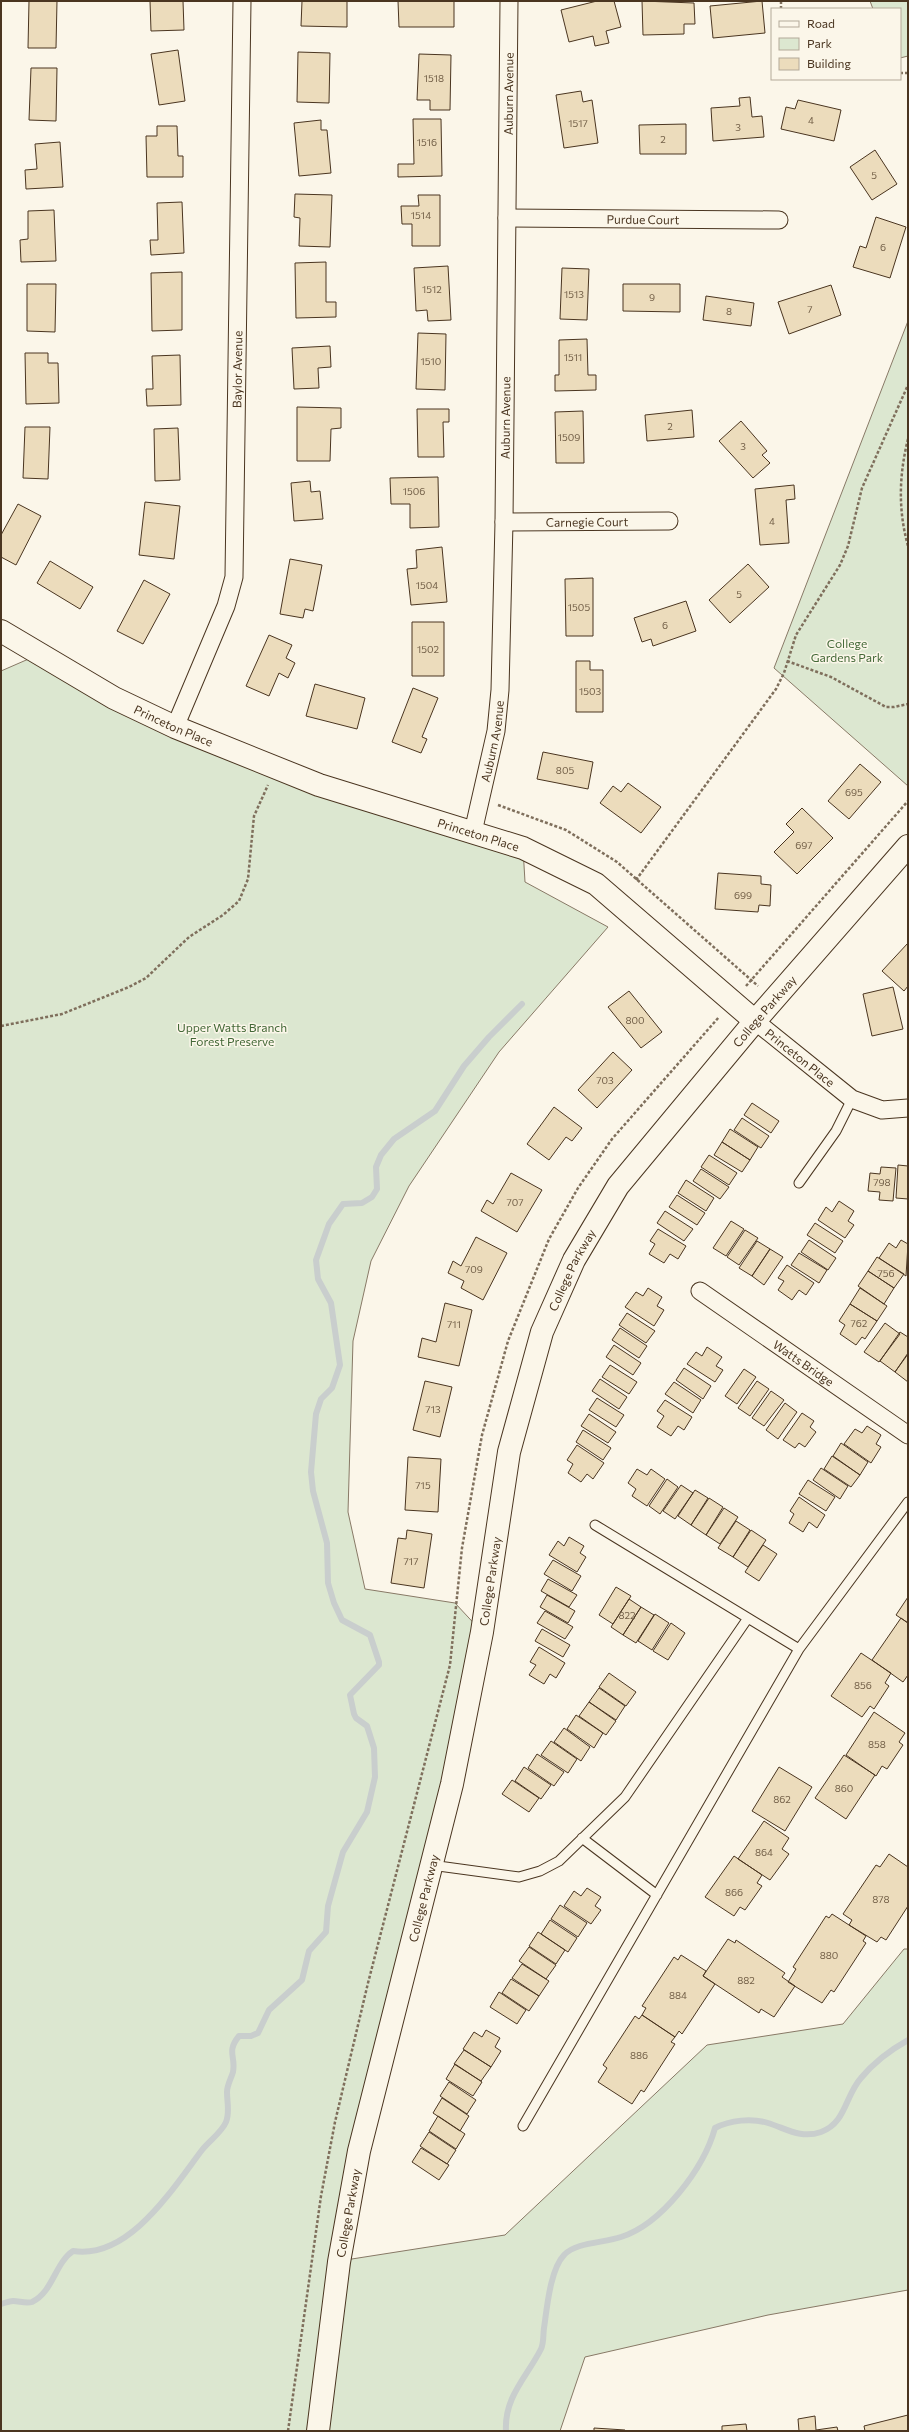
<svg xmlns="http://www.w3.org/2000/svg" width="909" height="2432" viewBox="0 0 909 2432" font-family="Commissioner,sans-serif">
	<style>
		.green { fill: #dce7d0; stroke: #887966 }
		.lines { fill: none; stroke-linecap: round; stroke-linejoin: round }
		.stream { stroke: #c9cecd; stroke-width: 6 }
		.building { fill: #ecdcbc; stroke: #4a3520 }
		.lane-casing { stroke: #4a3520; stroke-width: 11 }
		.street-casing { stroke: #4a3520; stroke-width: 19 }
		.secondary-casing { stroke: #4a3520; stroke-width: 24 }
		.path { stroke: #7f6f5c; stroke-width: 2.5; stroke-dasharray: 3 2; stroke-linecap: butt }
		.lane { stroke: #fbf6e9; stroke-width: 9 }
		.street { stroke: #fbf6e9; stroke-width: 17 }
		.secondary { stroke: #fbf6e9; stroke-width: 22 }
		.labels { text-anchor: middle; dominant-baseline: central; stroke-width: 3; stroke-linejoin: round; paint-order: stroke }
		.number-label { font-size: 10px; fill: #725f47 }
		.street-label { font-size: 12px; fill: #4a3520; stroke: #fbf6e9 }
		.park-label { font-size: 12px; fill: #436837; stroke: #fbf6e9 }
	</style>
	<rect width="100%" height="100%" fill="#fbf6e9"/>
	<!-- green -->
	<path class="green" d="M870 1H908V56L900 58V9H873Z
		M908 321V786L774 668Z
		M40 654 175 727 523 848 525 882 608 927 499 1052 409 1186 371 1261 353 1341 348 1512 365 1589 455 1603 482 1632 339 2261 505 2235 707 2045 843 2024 904 1949H908V2290L768 2315 585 2357 560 2431H1V671Z"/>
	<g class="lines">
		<!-- stream -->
		<path class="stream" d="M1 2304C5 2303 9 2301 13 2301 19 2301 26 2304 32 2302 53 2292 55 2263 73 2251 129 2260 173 2188 202 2150 209 2141 222 2132 226 2122 230 2112 227 2103 227 2092 227 2085 231 2079 233 2072 236 2056 226 2052 239 2036H251L258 2033 269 2010 302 1980 309 1951 326 1932 328 1906 343 1852 367 1812 375 1777 374 1748 367 1726 356 1718 354 1714 350 1695 379 1665V1662L370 1635 342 1620 334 1603 328 1583 327 1543 313 1491 311 1472 316 1414 321 1399 332 1388 340 1365 331 1303 318 1279 316 1260 329 1224 343 1204 362 1203 372 1197 377 1189 376 1167 381 1155 394 1139 435 1111 464 1066 489 1037 522 1004
			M506 2431C504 2397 527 2377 541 2349 544 2343 543 2334 544 2328 547 2308 550 2270 564 2255 576 2242 604 2243 621 2237 662 2224 704 2168 715 2128 730 2120 752 2118 768 2123 787 2129 801 2139 821 2132 846 2123 845 2096 861 2078 874 2062 890 2050 908 2040"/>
	</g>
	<!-- building -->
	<path class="building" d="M29 1H57L56 48H28Z
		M150 1H183L184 30 151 31Z
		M302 1H347V27L301 26Z
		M398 1H454V27H399Z
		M597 1H614L621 27 606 31 609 43 595 46 593 36 569 42 561 10Z
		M642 1 694 3 695 24H684V34L643 35Z
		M762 1 765 33 713 38 710 6Z
		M178 50 185 101 159 105 151 54Z
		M298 52 330 53 329 103 297 102Z
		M419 54 451 55 450 110H430V100H417Z
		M31 68H57L56 121 29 120Z
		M581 91 583 102 592 100 598 143 564 148 556 95Z
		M750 97 752 117 762 116 764 137 713 141 711 108 740 106 739 98Z
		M798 100 841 110 834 141 781 129 786 107 795 109Z
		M413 119H441L442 176 398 177V164H414Z
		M321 120V130H327L331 173 299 176 294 123Z
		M686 124V154H640L639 125Z
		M157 126H177L178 156H183V177H147L146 136H157Z
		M60 142 63 187 26 189 25 170 37 169 35 144Z
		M875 150 897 184 872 200 850 167Z
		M295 194 332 195 330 247 299 246 300 218 294 217Z
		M418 195H440V246H412V224H402L401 206H419Z
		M182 202 184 253 151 255 150 240H158L157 203Z
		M54 210 56 261 21 262 20 240 28 239V211Z
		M876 217 906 227 890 278 853 267 860 246 866 248Z
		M326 262V302H336V317L296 318 295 263Z
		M448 266 451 320 428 321 427 310 416 311 414 268Z
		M562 268 589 269 587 320 560 319Z
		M182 272V330L152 331 151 273Z
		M27 284H56L55 332 27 331Z
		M623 284H680V312L623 311Z
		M831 285 841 315 789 334 778 302Z
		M706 296 754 303 751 326 703 320Z
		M418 333 446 334 445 390 416 389Z
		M587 339 588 375H596V390L555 391V375H559V340Z
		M330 346 331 367 318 368 319 388 294 389 292 348Z
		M25 353H48V363H58L59 403 26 404Z
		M180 355 181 405 147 406 146 389H153L152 356Z
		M297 407 341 408V428L331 429 330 461H297Z
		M417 409H449V422H443L444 457H418Z
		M692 410 694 437 647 441 645 415Z
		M583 411 584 463H556L555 412Z
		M741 421 767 451 762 455 770 463 753 478 719 441Z
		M25 427H50L48 479 23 478Z
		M178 428 180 480 155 481 154 429Z
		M438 477 439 527 410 528V504H391L390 478Z
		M310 481 311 492 320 491 323 519 294 521 291 483Z
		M794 485 795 499 786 500 789 543 760 545 755 489Z
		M145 502 180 506 174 559 139 555Z
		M18 504 41 516 16 565 1 557V535Z
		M442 547 447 602 411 605 407 569 417 568 416 550Z
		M290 559 322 565 313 611 305 609 303 618 280 614Z
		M50 561 93 587 80 609 37 583Z
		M748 564 769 587 730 623 709 600Z
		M593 578V636H566L565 579Z
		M144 580 170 594 143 644 117 631Z
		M686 601 696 631 653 646 651 639 642 642 634 618Z
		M412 622H444V676H412Z
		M269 635 292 645 286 658 295 663 288 678 279 673 269 696 246 686Z
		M576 661H590V670H603V712H576Z
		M315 684 365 698 357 729 306 716Z
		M413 688 438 698 422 737 427 739 421 753 392 742Z
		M543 752 593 762 588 789 537 779Z
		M860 764 881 782 849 819 828 801Z
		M628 783 661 807 641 833 600 803 613 786 621 792Z
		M802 808 833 838 797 874 774 852 794 832 786 824Z
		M718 873 761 876V884L771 885 770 906 759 905 758 912 715 909Z
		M908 943V986L904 991 882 971Z
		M893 987 903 1029 872 1036 863 994Z
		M629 991 662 1032 641 1048 608 1007Z
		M613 1052 632 1070 597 1108 578 1090Z
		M752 1103 779 1121 771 1133 744 1115Z
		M554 1107 582 1128 572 1141 566 1137 549 1160 527 1144Z
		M742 1118 769 1136 761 1148 734 1130Z
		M730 1129 758 1147 750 1160 722 1142Z
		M722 1142 750 1160 742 1172 714 1155Z
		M709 1155 737 1173 729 1185 701 1167Z
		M898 1165 908 1166V1199L896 1198Z
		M881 1167 896 1168 893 1201 879 1200 880 1192 868 1191 870 1173 880 1174Z
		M701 1169 729 1187 720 1199 693 1181Z
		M511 1173 542 1190 517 1232 481 1211 487 1200 493 1204Z
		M686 1180 714 1198 706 1211 678 1193Z
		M677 1195 705 1213 697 1225 669 1207Z
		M839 1201 854 1211 848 1221 854 1225 845 1238 818 1220 826 1207 832 1212Z
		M665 1211 693 1229 684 1241 657 1223Z
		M731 1221 744 1229 726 1256 713 1248Z
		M815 1223 843 1241 835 1253 807 1235Z
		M658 1229 686 1246 678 1259 670 1254 664 1263 649 1254 655 1244 650 1241Z
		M745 1230 758 1238 739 1265 727 1257Z
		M476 1237 507 1253 483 1300 461 1288 464 1281 448 1273 453 1261 461 1266Z
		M809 1240 836 1258 828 1270 801 1252Z
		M901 1240 908 1244 906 1276 879 1258 889 1243 896 1248Z
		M757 1241 770 1249 752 1276 739 1268Z
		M770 1249 783 1257 764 1285 752 1276Z
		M799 1253 827 1270 819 1283 791 1265Z
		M877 1257 904 1274 894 1288 868 1271Z
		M787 1265 814 1283 806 1295 799 1290 792 1300 778 1290 784 1281 778 1278Z
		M868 1271 894 1288 884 1304 858 1286Z
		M648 1288 662 1297 657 1306 664 1310 654 1326 625 1307 636 1292 643 1296Z
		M860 1288 887 1306 877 1321 850 1304Z
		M445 1303 472 1310 459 1366 418 1357 422 1338 436 1342Z
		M850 1304 877 1321 865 1339 862 1337 856 1345 840 1334 845 1325 839 1321Z
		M627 1313 655 1331 646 1343 619 1325Z
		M885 1323 900 1334 879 1362 864 1352Z
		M620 1328 647 1346 639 1358 612 1340Z
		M900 1332 908 1337V1353L895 1372 880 1361Z
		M614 1345 641 1363 633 1375 606 1357Z
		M707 1347 722 1357 716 1366 723 1370 715 1382 687 1364 696 1352 702 1356Z
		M908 1354V1382L895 1372Z
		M610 1365 637 1382 629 1394 602 1377Z
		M684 1368 711 1386 703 1399 676 1380Z
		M744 1369 756 1377 737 1404 725 1396Z
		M600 1379 627 1397 619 1409 592 1391Z
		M425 1381 452 1387 440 1437 413 1430Z
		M757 1381 769 1389 750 1416 738 1408Z
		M674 1382 701 1400 693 1413 665 1394Z
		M771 1391 784 1400 764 1426 752 1418Z
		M597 1398 624 1415 616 1427 589 1410Z
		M665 1400 692 1417 684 1430 678 1426 671 1436 657 1427 664 1416 657 1411Z
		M785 1403 797 1412 778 1439 766 1430Z
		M802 1413 814 1421 810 1427 816 1432 805 1447 799 1443 795 1448 783 1440Z
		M589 1414 616 1432 608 1443 581 1426Z
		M867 1426 881 1435 876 1444 881 1447 871 1463 844 1444 855 1429 862 1433Z
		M583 1430 611 1448 603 1460 576 1442Z
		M841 1443 868 1462 860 1475 833 1456Z
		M577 1445 604 1463 593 1479 587 1474 581 1482 568 1473 573 1464 567 1460Z
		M832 1456 860 1475 851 1487 824 1469Z
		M408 1457 441 1459 438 1512 405 1510Z
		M821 1468 848 1486 840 1499 813 1480Z
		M637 1469 647 1475 651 1469 665 1479 647 1506 632 1496 636 1489 628 1483Z
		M667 1479 678 1487 660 1514 649 1506Z
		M808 1480 835 1497 826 1511 799 1494Z
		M681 1485 693 1493 675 1519 663 1511Z
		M695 1490 708 1498 691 1525 678 1516Z
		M799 1497 825 1515 817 1528 809 1522 803 1532 789 1523 794 1514 790 1511Z
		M709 1498 723 1507 706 1535 691 1525Z
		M724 1508 738 1517 720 1544 706 1535Z
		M736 1521 750 1530 733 1557 718 1548Z
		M407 1530 432 1534 424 1588 391 1583 398 1538 406 1539Z
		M751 1530 766 1540 748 1567 733 1557Z
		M569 1537 584 1546 580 1553 586 1557 577 1572 549 1555 558 1541 564 1546Z
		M763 1545 777 1554 759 1581 745 1572Z
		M553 1560 581 1576 572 1591 544 1574Z
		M548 1579 577 1595 569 1607 541 1591Z
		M616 1587 631 1596 613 1624 599 1615Z
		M547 1595 575 1611 568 1623 540 1607Z
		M908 1597V1623L896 1615Z
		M629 1599 641 1607 623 1635 611 1627Z
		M641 1607 654 1615 636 1643 623 1635Z
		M545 1611 573 1627 565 1639 537 1623Z
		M655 1614 669 1623 652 1650 638 1641Z
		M901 1618 908 1623V1675L903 1682 872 1660Z
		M671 1623 685 1633 668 1660 653 1651Z
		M542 1629 570 1645 563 1657 535 1641Z
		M539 1647 565 1663 556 1678 550 1674 544 1684 529 1675 536 1665 530 1662Z
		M861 1653 891 1673 885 1683 889 1686 874 1709 870 1706 862 1717 831 1696Z
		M609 1673 636 1692 626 1706 599 1687Z
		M599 1688 625 1706 616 1720 589 1702Z
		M589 1702 616 1721 606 1735 579 1716Z
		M874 1712 905 1733 899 1742 903 1745 887 1769 882 1766 876 1776 846 1755Z
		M576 1715 603 1733 594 1748 567 1729Z
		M564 1728 590 1747 581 1761 554 1742Z
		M551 1741 577 1759 568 1773 541 1755Z
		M537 1754 564 1772 554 1786 528 1768Z
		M844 1755 875 1775 846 1819 815 1798Z
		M524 1767 551 1785 541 1799 515 1781Z
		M779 1767 812 1787 785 1831 752 1811Z
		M512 1780 539 1798 529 1812 502 1794Z
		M764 1821 789 1838 782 1849 789 1854 770 1880 738 1859Z
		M889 1854 908 1867V1906L886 1940 881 1937 877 1942 849 1925 852 1920 843 1914 876 1865 880 1867Z
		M734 1856 762 1875 757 1883 762 1886 745 1910 740 1907 734 1916 705 1897Z
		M587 1888 601 1897 595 1906 601 1910 591 1924 564 1906 574 1891 581 1896Z
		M560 1905 587 1923 578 1937 551 1919Z
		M832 1914 866 1936 863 1941 866 1943 834 1992 831 1990 822 2003 788 1982 796 1969 793 1967 826 1916 829 1918Z
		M550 1920 577 1938 568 1952 541 1934Z
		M538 1932 565 1950 556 1964 529 1946Z
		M728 1939 735 1943 736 1940 785 1973 782 1977 795 1986 774 2017 761 2009 759 2013 703 1976Z
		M529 1947 556 1965 546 1979 519 1961Z
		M681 1955 706 1971 703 1976 715 1984 682 2034 679 2031 675 2037 642 2015 646 2008 642 2006 674 1957 678 1960Z
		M522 1964 549 1981 539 1996 512 1978Z
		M511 1979 539 1996 529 2011 502 1993Z
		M499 1992 526 2010 517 2024 490 2007Z
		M642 2015 675 2037 671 2042 675 2044 644 2092 641 2090 632 2104 598 2082 607 2068 603 2065 635 2016 639 2019Z
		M486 2030 500 2038 495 2047 501 2051 491 2067 463 2049 474 2032 482 2037Z
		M464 2050 491 2067 481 2081 454 2064Z
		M455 2064 482 2082 473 2096 446 2079Z
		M449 2082 476 2100 467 2114 440 2096Z
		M442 2098 469 2116 460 2131 433 2113Z
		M438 2116 465 2134 456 2149 429 2131Z
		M429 2132 456 2150 447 2164 420 2146Z
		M421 2148 449 2165 439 2180 412 2162Z
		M908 2415V2431H865L864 2426Z
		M815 2416 816 2430 837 2427 838 2431H799L798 2419Z
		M746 2424 747 2431H722V2426Z
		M594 2428 625 2430V2431H594Z"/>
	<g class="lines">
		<defs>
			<path id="lane" d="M799 1183 836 1131 852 1099
				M595 1525 799 1649
				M582 1838 657 1895
				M431 1865 519 1877 540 1871 559 1861 625 1797 748 1618
				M523 2126 799 1649 908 1502"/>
			<g id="street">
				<path id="s1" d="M507 218 779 220"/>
				<path id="s2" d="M504 522 669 521"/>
				<path id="s3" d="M175 727 226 606 234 577 242 1"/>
				<path id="s4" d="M473 832 496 731 500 690 504 522 509 1"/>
				<path id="s5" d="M755 1021 852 1099 882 1110 908 1108"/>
				<path id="s6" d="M700 1291 908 1435"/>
			</g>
			<g id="secondary">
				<path id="s7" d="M1 631 114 698 175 727 319 785 523 848 596 884 755 1021"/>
				<path id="s8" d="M318 2431 339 2262 359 2151 452 1784 482 1632 509 1452 542 1332 574 1260 618 1186 755 1021 908 846"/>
			</g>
		</defs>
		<!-- lane casing -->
		<use href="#lane" class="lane-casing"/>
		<!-- street casing -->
		<use href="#street" class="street-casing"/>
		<!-- secondary casing -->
		<use href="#secondary" class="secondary-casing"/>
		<!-- path -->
		<path class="path" d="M781 9V1
			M900 73H908
			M908 439C899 475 898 510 908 546
			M787 661 831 677 886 707H894L908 704
			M498 805 566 830 617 862 758 986
			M636 880 776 689 784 673 796 635 840 565 848 546 862 488 908 385
			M746 986 908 801
			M1 1026 62 1014 129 987 146 978 189 937 223 915 239 901 248 879 254 816 268 785
			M288 2431 321 2196 335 2122 368 1983 450 1665 462 1548 482 1435 508 1341 549 1239 578 1188 612 1139 719 1017"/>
		<!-- lane -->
		<use href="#lane" class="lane"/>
		<!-- street -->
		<use href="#street" class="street"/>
		<!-- secondary -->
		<use href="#secondary" class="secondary"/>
	</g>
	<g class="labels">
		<!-- number labels -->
		<g class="number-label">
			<text x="434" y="78">1518</text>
			<text x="811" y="120">4</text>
			<text x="578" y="123">1517</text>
			<text x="738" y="127">3</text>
			<text x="663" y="139">2</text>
			<text x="427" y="142">1516</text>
			<text x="874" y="175">5</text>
			<text x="421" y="215">1514</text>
			<text x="883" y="247">6</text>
			<text x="432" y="289">1512</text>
			<text x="574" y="294">1513</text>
			<text x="652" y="297">9</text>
			<text x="810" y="309">7</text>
			<text x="729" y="311">8</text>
			<text x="573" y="357">1511</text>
			<text x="431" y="361">1510</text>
			<text x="670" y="426">2</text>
			<text x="569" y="437">1509</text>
			<text x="743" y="446">3</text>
			<text x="414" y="491">1506</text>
			<text x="772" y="521">4</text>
			<text x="427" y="585">1504</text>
			<text x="739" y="594">5</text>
			<text x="579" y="607">1505</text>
			<text x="665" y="625">6</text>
			<text x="428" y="649">1502</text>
			<text x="590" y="691">1503</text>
			<text x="565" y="770">805</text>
			<text x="854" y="792">695</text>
			<text x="804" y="845">697</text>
			<text x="743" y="895">699</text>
			<text x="635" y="1020">800</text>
			<text x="605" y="1080">703</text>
			<text x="882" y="1182">798</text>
			<text x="515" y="1202">707</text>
			<text x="474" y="1269">709</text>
			<text x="886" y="1273">756</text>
			<text x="859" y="1323">762</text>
			<text x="454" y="1324">711</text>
			<text x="433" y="1409">713</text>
			<text x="423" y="1485">715</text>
			<text x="411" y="1561">717</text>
			<text x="627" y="1615">822</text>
			<text x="863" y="1685">856</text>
			<text x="877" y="1744">858</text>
			<text x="844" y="1788">860</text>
			<text x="782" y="1799">862</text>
			<text x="764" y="1852">864</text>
			<text x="734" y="1892">866</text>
			<text x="881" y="1899">878</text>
			<text x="829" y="1955">880</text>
			<text x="746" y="1980">882</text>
			<text x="678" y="1995">884</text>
			<text x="639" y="2055">886</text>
		</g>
		<!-- street labels -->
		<g class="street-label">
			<text stroke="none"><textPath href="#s4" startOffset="741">Auburn Avenue</textPath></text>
			<text stroke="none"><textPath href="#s1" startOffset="136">Purdue Court</textPath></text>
			<text stroke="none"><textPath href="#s3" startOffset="369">Baylor Avenue</textPath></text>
			<text stroke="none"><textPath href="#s4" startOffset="417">Auburn Avenue</textPath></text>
			<text stroke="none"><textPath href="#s2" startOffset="83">Carnegie Court</textPath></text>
			<text stroke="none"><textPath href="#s7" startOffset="197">Princeton Place</textPath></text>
			<text stroke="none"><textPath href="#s4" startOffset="93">Auburn Avenue</textPath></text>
			<text stroke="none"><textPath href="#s7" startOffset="521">Princeton Place</textPath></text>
			<text stroke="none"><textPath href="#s8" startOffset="1516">College Parkway</textPath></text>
			<text stroke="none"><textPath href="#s5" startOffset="58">Princeton Place</textPath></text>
			<text stroke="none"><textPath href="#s8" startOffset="1192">College Parkway</textPath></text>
			<text stroke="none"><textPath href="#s6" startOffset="126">Watts Bridge</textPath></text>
			<text stroke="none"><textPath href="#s8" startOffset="868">College Parkway</textPath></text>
			<text stroke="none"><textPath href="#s8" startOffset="544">College Parkway</textPath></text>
			<text stroke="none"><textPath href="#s8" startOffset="220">College Parkway</textPath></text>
		</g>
		<!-- park labels -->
		<g class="park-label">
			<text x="847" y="643">College<tspan x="847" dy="14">Gardens Park</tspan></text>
			<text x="232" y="1027">Upper Watts Branch<tspan x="232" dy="14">Forest Preserve</tspan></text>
		</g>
	</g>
	<!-- border -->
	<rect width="909" height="2432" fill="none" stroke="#4a3520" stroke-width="4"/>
	<!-- legend -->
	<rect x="771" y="8" width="130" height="72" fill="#fbf6e9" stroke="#b4a999"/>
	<rect x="779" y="21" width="20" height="6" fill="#fbf6e9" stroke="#b4a999"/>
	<text x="807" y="28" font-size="12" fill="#4a3520">Road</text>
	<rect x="779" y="38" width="20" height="12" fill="#dce7d0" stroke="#b4a999"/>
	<text x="807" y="48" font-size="12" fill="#4a3520">Park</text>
	<rect x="779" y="58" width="20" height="12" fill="#ecdcbc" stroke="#b4a999"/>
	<text x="807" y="68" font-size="12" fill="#4a3520">Building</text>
</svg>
